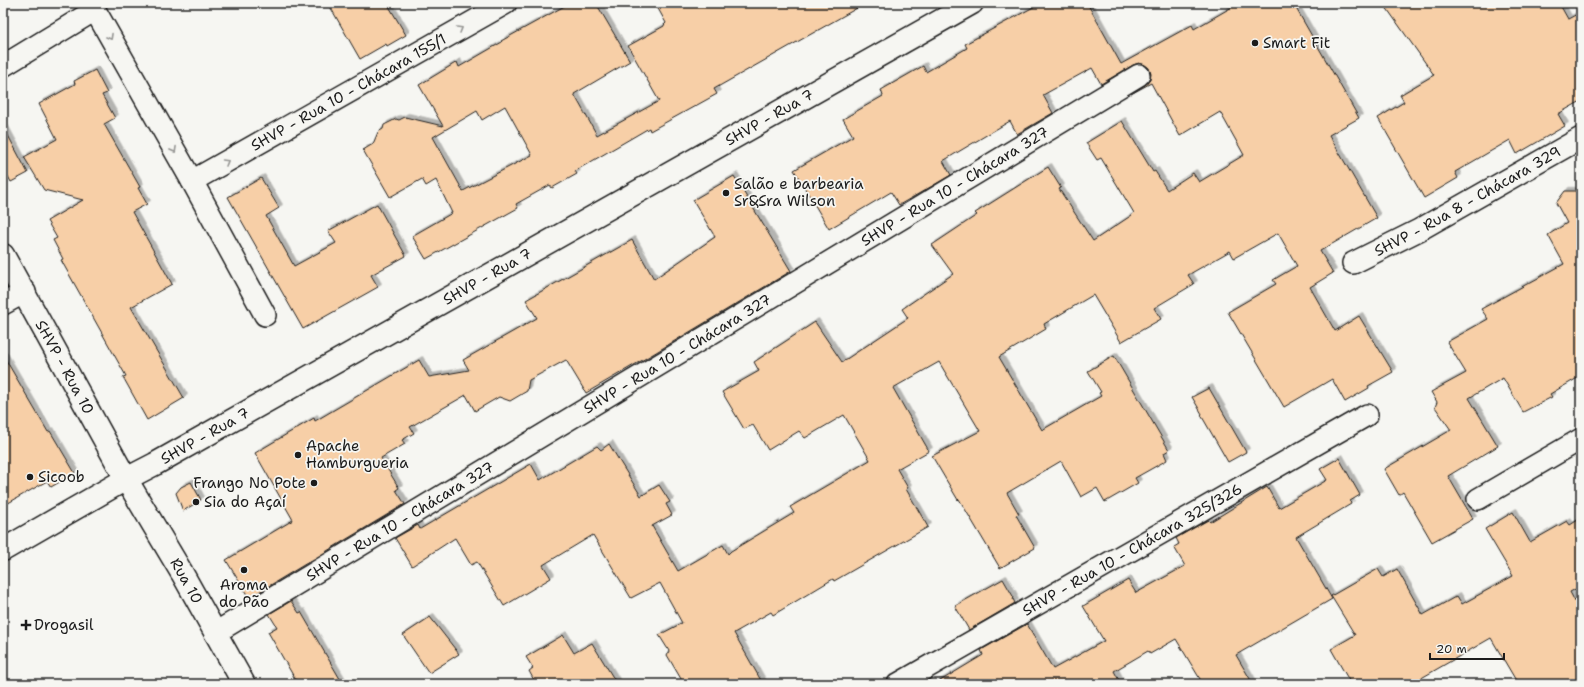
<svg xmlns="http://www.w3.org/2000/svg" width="1584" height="687" viewBox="0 0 1584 687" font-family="'Shantell Sans',sans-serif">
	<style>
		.building { fill: #f7cfa7; stroke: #1c1c1c; fill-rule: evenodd; filter: url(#shadow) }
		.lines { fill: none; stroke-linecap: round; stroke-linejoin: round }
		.street-casing { stroke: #1c1c1c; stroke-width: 24 }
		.secondary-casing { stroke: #1c1c1c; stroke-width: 25 }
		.street { stroke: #f6f6f2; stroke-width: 21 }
		.secondary { stroke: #f6f6f2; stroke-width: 22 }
		.oneway { stroke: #949492 }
		.poi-dot { fill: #1c1c1c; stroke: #f6f6f2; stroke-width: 1.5 }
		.labels { text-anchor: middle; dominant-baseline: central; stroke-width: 3.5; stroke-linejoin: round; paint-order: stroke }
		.poi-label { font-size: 15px; fill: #1c1c1c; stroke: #f6f6f2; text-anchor: start }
		.street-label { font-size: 15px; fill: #1c1c1c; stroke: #f6f6f2 }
	</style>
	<defs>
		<filter id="shadow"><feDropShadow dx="3.5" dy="-3.5" stdDeviation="0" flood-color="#0004"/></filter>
	</defs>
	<rect width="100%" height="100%" fill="#f6f6f2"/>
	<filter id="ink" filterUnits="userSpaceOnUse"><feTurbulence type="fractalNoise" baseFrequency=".025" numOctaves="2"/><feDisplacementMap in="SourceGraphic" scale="8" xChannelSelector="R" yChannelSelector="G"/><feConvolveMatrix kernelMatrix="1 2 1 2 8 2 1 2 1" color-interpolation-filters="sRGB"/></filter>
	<g filter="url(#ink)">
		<!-- building -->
		<path class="building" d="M328 3H387L406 35 387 46 386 44 360 59Z
			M570 3H596L630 61 574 94 597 135 659 101 628 46 664 26V25L666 23 655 3H866L714 89 717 94 650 131 649 128 575 171 577 174 552 188 550 185 516 204 518 208 426 259 412 236 452 213 436 180 426 186 422 179 390 197 363 150 373 144 378 132 383 129 384 125 396 119 399 120 405 117 443 126 419 85 457 62 459 67 502 42 501 41ZM505 106 532 155 463 191 433 137 477 111 482 120Z
			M1041 3H1087L1121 64 1192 25 1194 29 1239 3H1293L1359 118 1329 135 1377 218 1320 251 1333 273 1310 287 1335 331 1359 316 1393 372 1368 386 1369 388 1345 402 1332 379 1284 407 1228 312 1276 284 1273 280 1297 266 1278 233 1234 258 1230 251 1188 275 1194 284 1154 308 1161 319 1121 342 1093 295 1044 324 1046 329 999 357 1042 430 1101 396 1099 393 1101 392 1088 371 1114 356 1169 450 1164 453 1167 460 1135 478 1138 483 1105 502 1097 488 1081 497 1061 461 1007 493 1019 514 1016 515 1035 548 1000 568 959 499 958 500 932 456 980 431 939 362 893 388 929 451 897 469 908 488 906 489 928 527 834 581 833 579 773 615 771 612 734 633 763 684H684L667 655 669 651 659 635 682 623 660 583 631 598 593 535 543 565 551 578 504 606 477 562 471 565 455 538 412 566 395 538 418 525 420 529 531 464 540 480 597 446 601 450 609 444 641 496 659 485 670 502 666 504 672 515 652 526 678 571 723 545 728 554 731 551 794 513 790 507 870 460 844 415 805 438 799 431 768 450 753 425 744 429 722 392 759 371 754 362 815 322 842 362 908 318 902 309 953 274 932 245 977 215 975 213 1048 167 1061 188 1059 189 1093 241 1132 215 1134 213 1101 158 1097 160 1086 143 1122 121 1153 172 1155 171 1167 190 1193 173 1199 182 1244 155 1220 112 1180 136 1151 83 1131 94 1145 85 1150 80 1151 74 1149 68 1145 65 1139 63 1133 65 1101 84 1092 68 1043 95 1053 113 1017 134 1010 121 943 161 951 175 934 185 899 205 891 192 829 229 794 170 853 136 843 119 883 96 881 90 923 66 926 72 967 48 965 44Z
			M1383 3H1559L1568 19 1581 12V101L1558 114 1565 126 1517 154 1510 140 1455 172 1458 178 1424 198 1378 118 1404 102 1400 95 1434 75Z
			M95 70 107 93 102 95 115 118 104 124 140 187 138 188 147 204 132 212 172 284 131 307 184 398 147 420 123 377 126 376 61 260 63 259 53 240 57 238 47 221 83 200 44 190 24 157 57 139 39 104 75 84 74 81Z
			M3 126 28 173 11 182 3 167Z
			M734 176 791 271 653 354 586 393 566 360 529 380 527 391 510 401 499 397 475 411 466 395 410 427 414 433 402 440 405 444 381 458 399 488 396 490 405 504 249 598 226 560 293 520 255 453 314 418 315 421 419 360 429 377 469 370 463 360 537 318 526 300 632 240 654 279 715 237 693 200Z
			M261 178 279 208 266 216 294 266 336 243 328 231 377 204 406 256 371 275 378 287 303 329 228 197Z
			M1565 191H1581V376L1550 394 1552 397 1523 412 1503 378 1469 398 1498 446 1448 476 1473 519 1432 542 1403 492 1399 495 1384 469 1451 430 1435 407 1437 402 1431 392 1466 373 1447 342 1488 319 1481 309 1564 264 1548 235 1567 223 1556 203Z
			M3 355 48 432 50 431 75 473 51 487 47 481 3 506Z
			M1209 388 1246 452 1228 462 1201 415 1202 414 1192 397Z
			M1339 458 1360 495 1350 501 1351 504 1296 537 1332 599 1236 655 1253 684H1203L1176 639 1150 654 1148 651 1114 671 1121 684H935L983 655 981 650 1027 624 1053 669 1104 641 1083 606 1128 580 1136 593 1185 566 1174 547 1179 544 1176 538 1208 520 1210 522 1267 487 1279 508 1327 480 1320 469Z
			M191 482 201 500 183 511 176 493 181 487Z
			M1513 512 1530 542 1567 521 1570 525 1581 518V586L1570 592 1581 613V684H1518L1491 638 1411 684H1351L1331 649 1355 635 1331 596 1378 569 1383 577 1397 569 1423 615 1457 596 1462 604 1513 576 1485 529Z
			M1003 579 1014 598 1013 599 1015 603 969 630 955 606Z
			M291 601 299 613 301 612 343 684H298L268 632 277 627 269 614Z
			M430 617 459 654 429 673 403 635Z
			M563 635 574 653 592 643 617 684H536L529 671 533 668 526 657Z"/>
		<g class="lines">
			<defs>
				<g id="street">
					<path d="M91 3 192 181 265 315"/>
					<path d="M3 66 95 10"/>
					<path id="s1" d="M192 181 506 3"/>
					<path id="s2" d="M1353 263 1419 230 1581 138"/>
					<path d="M3 304 25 292"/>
					<path d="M1478 499 1581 439"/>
					<path id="s3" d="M215 633 1139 75"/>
					<path id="s4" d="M898 684 1367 415"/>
				</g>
				<g id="secondary">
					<path id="s5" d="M3 255 126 479 182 573 244 684"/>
					<path id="s6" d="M3 550 126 479 155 464 972 3"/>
				</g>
			</defs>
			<!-- street casing -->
			<use href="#street" class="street-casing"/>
			<!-- secondary casing -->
			<use href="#secondary" class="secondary-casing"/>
			<!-- street -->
			<use href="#street" class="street"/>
			<!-- secondary -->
			<use href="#secondary" class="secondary"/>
		</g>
		<!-- one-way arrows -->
		<defs><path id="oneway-chevron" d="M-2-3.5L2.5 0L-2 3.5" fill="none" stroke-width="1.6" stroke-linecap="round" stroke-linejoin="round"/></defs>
		<g class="oneway">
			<use href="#oneway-chevron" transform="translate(460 29) rotate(-30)"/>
			<use href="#oneway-chevron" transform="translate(110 37) rotate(61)"/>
			<use href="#oneway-chevron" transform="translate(174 150) rotate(61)"/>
			<use href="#oneway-chevron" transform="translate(226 162) rotate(-30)"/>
		</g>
	</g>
	<!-- markers -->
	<g class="poi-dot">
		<circle cx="1255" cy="43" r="4"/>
		<circle cx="726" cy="193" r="4"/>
		<circle cx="298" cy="455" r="4"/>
		<circle cx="30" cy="477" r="4"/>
		<circle cx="314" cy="483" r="4"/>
		<circle cx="196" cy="502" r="4"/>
		<circle cx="244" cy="570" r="4"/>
		<path d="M24 619h4v4h4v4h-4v4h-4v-4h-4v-4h4z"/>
	</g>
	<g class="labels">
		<!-- poi labels -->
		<g class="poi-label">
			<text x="1263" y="43">Smart Fit</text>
			<text x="734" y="184">Salão e barbearia<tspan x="734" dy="17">Sr&amp;Sra Wilson</tspan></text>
			<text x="306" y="446">Apache<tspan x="306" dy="17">Hamburgueria</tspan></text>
			<text x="38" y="477">Sicoob</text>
			<text x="306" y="483" text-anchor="end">Frango No Pote</text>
			<text x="204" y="502">Sia do Açaí</text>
			<text x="244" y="585" text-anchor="middle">Aroma<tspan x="244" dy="17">do Pão</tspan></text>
			<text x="34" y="625">Drogasil</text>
		</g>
		<!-- street labels -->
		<g class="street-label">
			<text stroke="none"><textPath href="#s1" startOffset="180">SHVP - Rua 10 - Chácara 155/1</textPath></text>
			<text stroke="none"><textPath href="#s6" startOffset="880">SHVP - Rua 7</textPath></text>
			<text stroke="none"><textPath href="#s3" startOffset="864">SHVP - Rua 10 - Chácara 327</textPath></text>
			<text stroke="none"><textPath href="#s2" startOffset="130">SHVP - Rua 8 - Chácara 329</textPath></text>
			<text stroke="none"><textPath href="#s6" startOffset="556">SHVP - Rua 7</textPath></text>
			<text stroke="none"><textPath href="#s3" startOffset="540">SHVP - Rua 10 - Chácara 327</textPath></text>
			<text stroke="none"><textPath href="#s5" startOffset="128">SHVP - Rua 10</textPath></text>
			<text stroke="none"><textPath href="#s6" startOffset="232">SHVP - Rua 7</textPath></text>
			<text stroke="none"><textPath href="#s3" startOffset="216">SHVP - Rua 10 - Chácara 327</textPath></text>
			<text stroke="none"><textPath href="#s4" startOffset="270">SHVP - Rua 10 - Chácara 325/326</textPath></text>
			<text stroke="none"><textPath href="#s5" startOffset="374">Rua 10</textPath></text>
		</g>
	</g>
	<!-- margin -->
	<rect width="1584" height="687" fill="none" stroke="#f6f6f2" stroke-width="16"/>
	<rect x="8" y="8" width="1568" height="671" fill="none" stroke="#1c1c1c" stroke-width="1.5" filter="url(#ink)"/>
	<!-- scale -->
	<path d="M1430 653v6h74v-6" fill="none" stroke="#1c1c1c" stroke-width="2"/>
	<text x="1436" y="653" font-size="12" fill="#1c1c1c" stroke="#f6f6f2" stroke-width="3" paint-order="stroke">20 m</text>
</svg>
